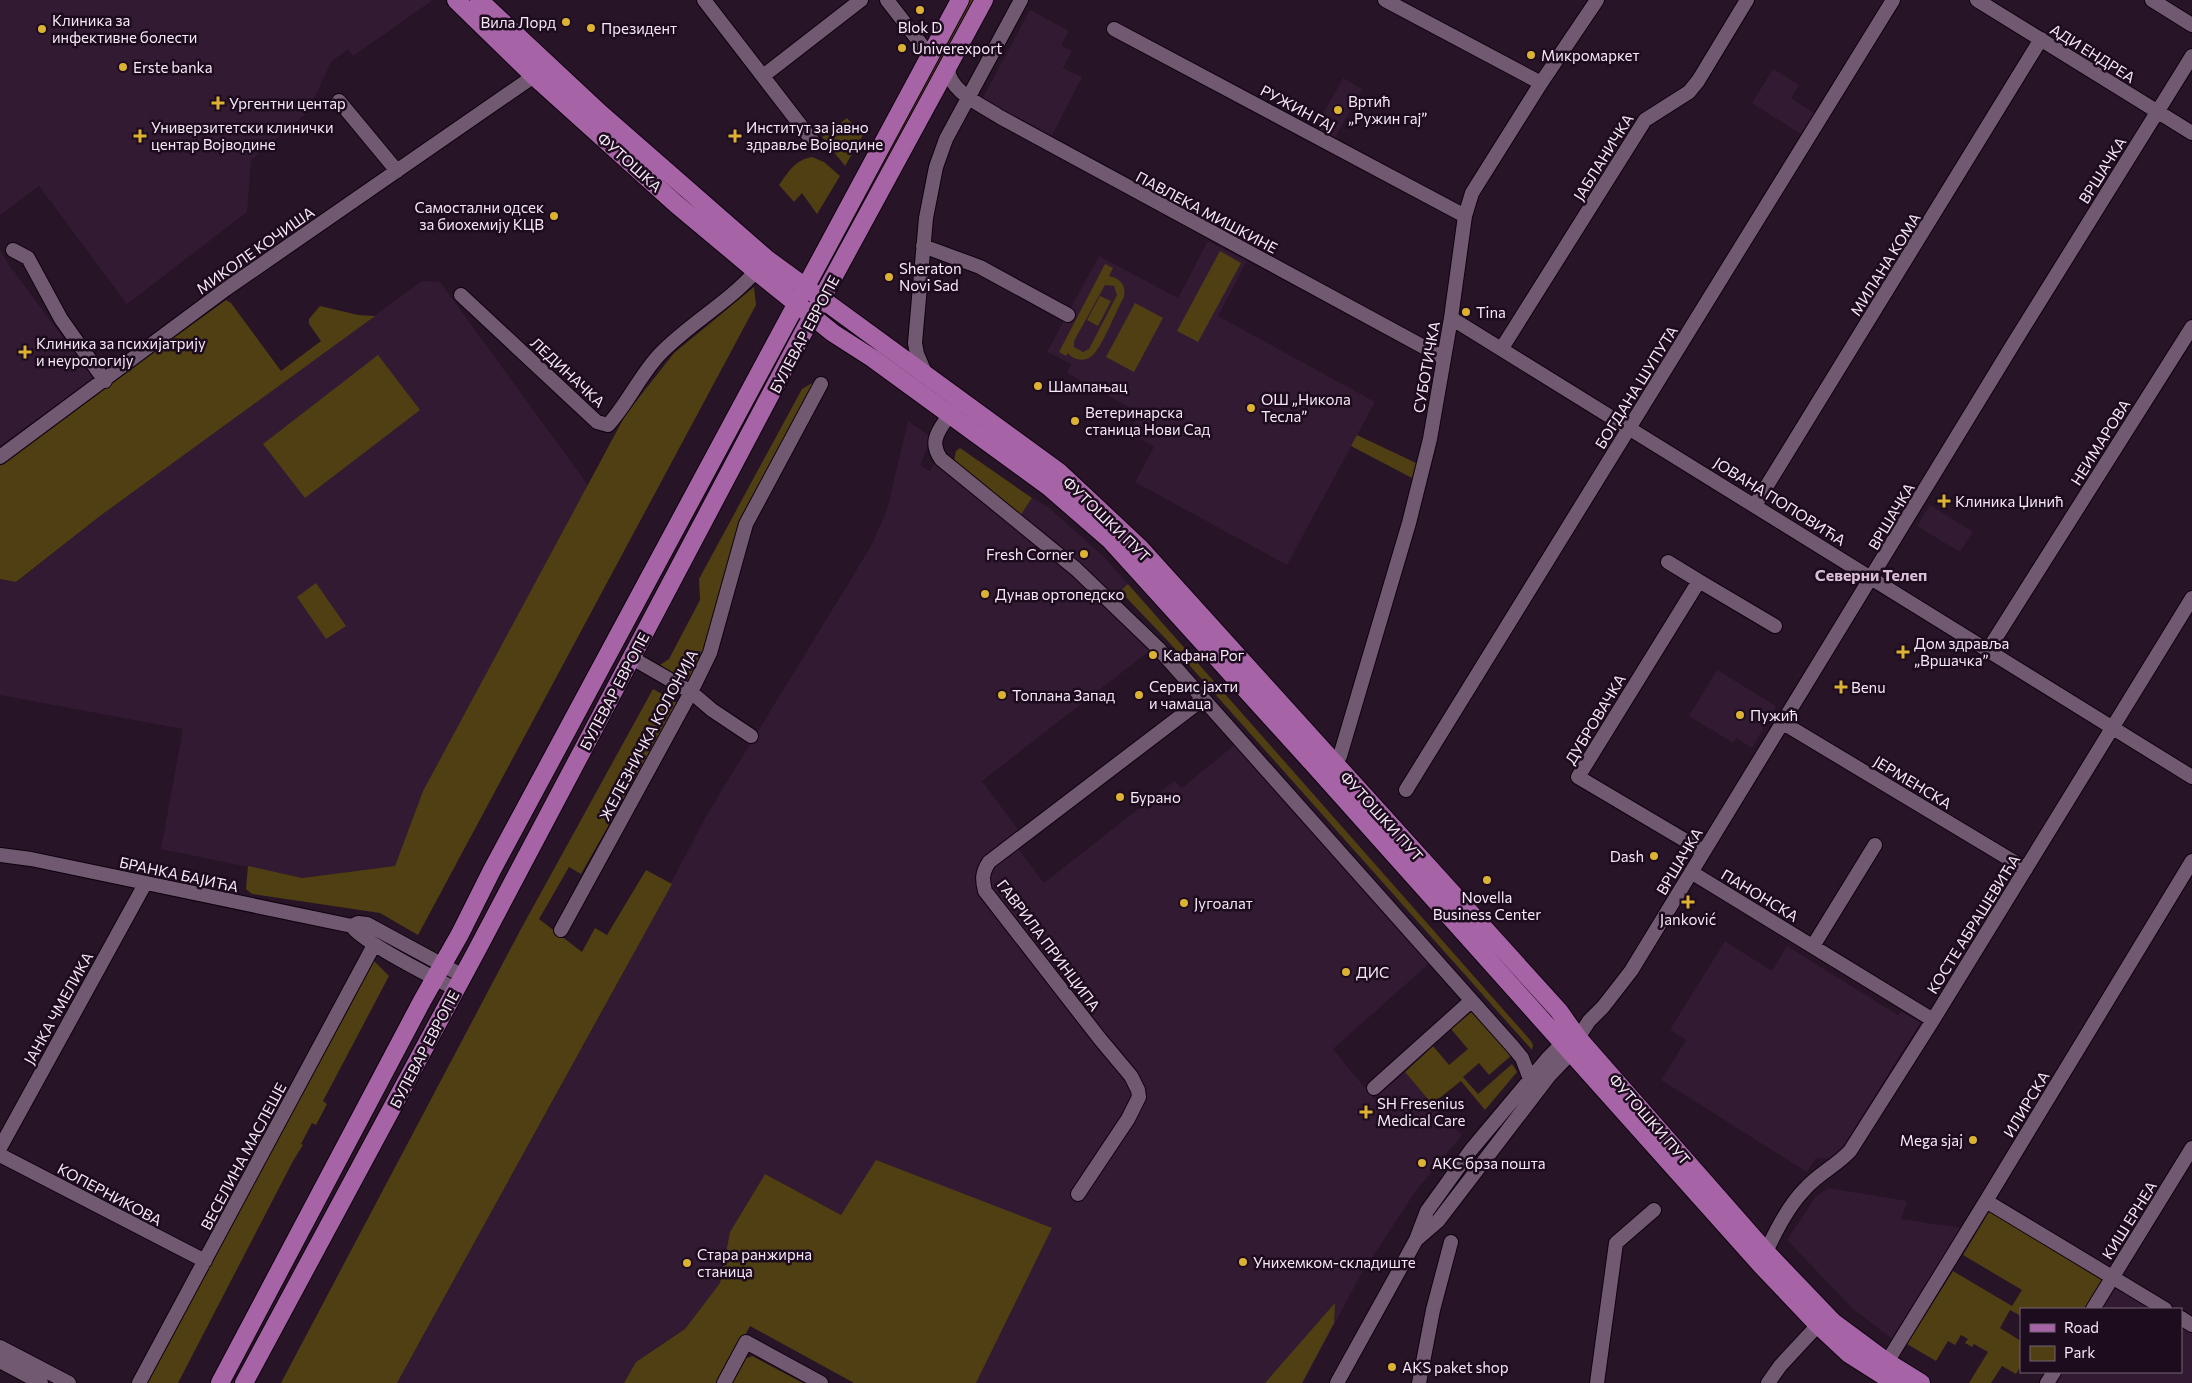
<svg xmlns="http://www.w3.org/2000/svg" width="2192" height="1383" viewBox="0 0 2192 1383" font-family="Commissioner,sans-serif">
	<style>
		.built { fill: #331a33 }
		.green { fill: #4f3f12; fill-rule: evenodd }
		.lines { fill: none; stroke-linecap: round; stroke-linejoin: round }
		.minor-casing { stroke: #0f0210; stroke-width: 16 }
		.major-casing { stroke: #0f0210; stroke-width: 20 }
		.minor { stroke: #715a71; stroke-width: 14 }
		.major { stroke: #a664a7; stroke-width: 18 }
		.poi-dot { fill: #dcb233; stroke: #1d0b1e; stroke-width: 2 }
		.labels { text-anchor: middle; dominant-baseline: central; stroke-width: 5; stroke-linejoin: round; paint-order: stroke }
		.poi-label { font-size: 15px; fill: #f6e8f6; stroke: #1d0b1e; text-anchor: start }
		.street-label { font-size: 15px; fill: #f6e8f6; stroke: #1d0b1e }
		.neighbourhood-label { font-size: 16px; font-weight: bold; fill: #d9bed8; stroke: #1d0b1e }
	</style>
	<rect width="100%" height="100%" fill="#271427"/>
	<!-- built -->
	<path class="built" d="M0 0H433L353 56 348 49 331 62 308 112 251 160 247 212 127 304 39 186 0 215Z
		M1030 10 1069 31 1061 45 1072 51 1063 68 1082 77 1050 139 982 99Z
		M1773 69 1799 85 1791 98 1814 113 1801 134 1752 103Z
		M1343 78 1362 89 1333 142 1313 132Z
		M1208 241 1247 261 1218 316 1375 402 1287 565 1135 482 1154 447 1130 433 1140 413 1067 373 1071 364 1047 352 1099 256 1178 298Z
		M0 250 9 265 93 378 0 446Z
		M422 281 440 282 588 485 423 791 395 866 302 878 161 849 183 729 0 695V579L17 582 100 516Z
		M908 421 932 438 920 465 930 471 934 464 952 477 1072 571 1152 649 982 781 1019 831 1010 838 1044 883 1174 781 1182 788 1237 743 1432 961 1333 1049 1374 1099 1405 1072 1432 1104 1462 1135 1415 1192 1360 1276 1303 1383H976L1051 1228 841 1215 765 1174 730 1232 720 1283 685 1329 636 1362 624 1383H397L619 981 708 813 870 548 887 510Z
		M1032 498 1048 507 1103 556 1128 584 1114 594 1020 516Z
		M1930 505 1973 532 1960 552 1917 526Z
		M1717 670 1776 706 1752 748 1736 738 1733 743 1689 716Z
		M1725 941 1772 971 1787 946 1898 1015 1901 1011 1920 1023 1843 1147 1831 1159 1816 1158 1807 1172 1661 1080 1686 1040 1670 1030Z
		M1828 1188 1907 1201 1901 1219 1961 1228 1892 1339 1852 1308 1787 1240 1816 1196Z
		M2114 1286 2153 1309H2100Z
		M2181 1326 2192 1332V1383H2056L2062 1372H2181Z"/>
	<!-- green -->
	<path class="green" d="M968 0H975L826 277 823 276 864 202 879 167Z
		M847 118 863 135 845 166 822 137Z
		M812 157 824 162 840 176 817 214 802 193 794 202 779 185C789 171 795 160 812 157Z
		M1220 251 1241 263 1198 342 1177 331Z
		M1105 264 1113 268 1109 276C1121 279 1126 285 1124 297 1116 311 1103 345 1093 355 1086 362 1074 361 1068 353L1066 356 1059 352ZM1105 285 1114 286 1117 295 1089 349 1083 352 1074 347V341Z
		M754 287 756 305 418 935 380 913 252 894 246 889 248 866 302 878 395 866 423 791 626 414 674 353Z
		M1100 296 1111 301 1098 326 1087 320Z
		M226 300 231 303 281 371 321 341 309 324V319L320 306 358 315 375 316 100 516 16 582 0 579V463Z
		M1135 303 1163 318 1134 372 1106 357Z
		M378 355 420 410 305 498 263 444Z
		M819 379 741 521 704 652 687 686 657 667 669 659 700 600 699 579 802 389Z
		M1357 435 1416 463 1412 478 1351 446Z
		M960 448 1032 498 1020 516 953 465 956 451Z
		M316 583 346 626 326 639 297 597Z
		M1128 584 1531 1041 1533 1045 1532 1050 1166 639 1120 591Z
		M653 689 678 703 581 874 569 867 539 919 582 952 595 928 607 935 646 870 672 884 397 1383H281L521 929Z
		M364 951 389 976 323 1101 327 1104 316 1125 312 1123 301 1144 303 1145 293 1161 178 1383H145L356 995 351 993Z
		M1474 1010 1513 1054 1489 1075 1479 1063 1463 1077 1478 1094 1512 1064 1517 1072 1485 1110 1461 1081 1432 1104 1405 1072 1433 1046 1449 1065 1468 1049 1451 1029Z
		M876 1160 1052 1228 976 1383H854L750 1326 719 1383H624L636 1362 685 1329 720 1283 730 1232 765 1174 841 1215Z
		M1990 1210 2104 1278 2085 1309H2021V1316L2010 1310 2000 1328 2021 1341V1366L2016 1374 2002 1366 1991 1383H1969L1988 1352 1974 1344 1972 1347 1965 1343 1968 1339 1961 1335 1955 1345 1948 1341 1936 1361 1907 1344 1953 1271 2012 1306 2022 1290 1963 1255Z
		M1335 1303 1334 1323 1302 1383H1265Z
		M752 1356 803 1383H730L742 1360Z"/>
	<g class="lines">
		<defs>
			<path id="minor" d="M704 0 815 144
				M887 0 931 57
				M1385 0 1541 83
				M1977 0 2192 133
				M2152 0 2192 25
				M1114 29 1465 216
				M948 68C949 92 982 105 1000 117L1444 358
				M763 76 861 0
				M339 101 397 171
				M923 246 980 267 1068 315
				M13 250 28 258 61 319 105 381
				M461 295 597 422 608 425C628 403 640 375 660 354 690 323 728 303 756 271
				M1451 318 2192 777
				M1502 348 1645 120 1689 92 1698 81 1747 0
				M926 375 917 354 915 343 926 218 936 167 946 139 1021 0
				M954 407C944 426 926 438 941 459L1076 569 1158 648 1513 1047 1522 1058 1530 1079
				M0 457 226 289 534 76
				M1755 505 2041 39
				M1668 562 1699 581
				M1988 650 2192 327
				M632 658 691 692 712 710 751 736
				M1783 723 2026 869
				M1328 768 1340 756 1409 523 1430 439 1451 318 1465 216 1472 193 1541 83 1597 0
				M1406 790 1893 0
				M1703 851 1578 777 1699 581 1775 626
				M0 855 31 859 352 926 358 923 367 924 463 976
				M1691 872 1933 1020
				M352 926C355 938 440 981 456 989
				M561 930 691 692 710 653 746 524 821 384
				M1813 946 1875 845
				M1374 1088 1471 1001
				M0 1148 145 884
				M0 1155 205 1261
				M1078 1194 1128 1119 1139 1097 1138 1090 1131 1076 1100 1039 985 891C982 879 982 873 989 862L1203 699
				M1986 1201 2165 1309
				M1416 1240 1438 1221 1549 1076 1571 1053 1578 1038 1589 1021 1603 1007 1631 971 2012 346 2192 56
				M1766 1252C1776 1230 1788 1206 1805 1189 1818 1174 1836 1166 1850 1151L1933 1020 2192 598
				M2093 1309 2192 1148
				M2181 1318 2192 1325
				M0 1347 69 1383
				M0 1361 41 1383
				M1887 1362 1986 1201 2192 861
				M139 1383 374 945
				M724 1383 746 1342 821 1383
				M1337 1383 1416 1240 1427 1211 1471 1150 1548 1058 1562 1044 1573 1040
				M1419 1383 1433 1310 1451 1242
				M1597 1383 1616 1243 1654 1210
				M1768 1383 1780 1366 1818 1325
				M2047 1383 2054 1372"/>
			<path id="major" d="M456 0 534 76 676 204 756 271 833 333 872 358 1049 487 1110 540 1315 766 1761 1265 1818 1325 1849 1354 1895 1383
				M479 0 600 113 767 259 1059 472 1140 548 1559 1011 1578 1038 1766 1252 1833 1322 1887 1362 1921 1383
				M220 1383 422 1001 460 934 492 870 960 0
				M244 1383 477 950 803 333 984 0"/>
		</defs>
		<!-- minor casing -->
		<use href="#minor" class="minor-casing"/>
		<!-- major casing -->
		<use href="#major" class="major-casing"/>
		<!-- minor -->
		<use href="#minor" class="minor"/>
		<!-- major -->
		<use href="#major" class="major"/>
	</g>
	<!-- markers -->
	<g class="poi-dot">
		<circle cx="920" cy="10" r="5"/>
		<circle cx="566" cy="22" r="5"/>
		<circle cx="591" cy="28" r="5"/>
		<circle cx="42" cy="29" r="5"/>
		<circle cx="902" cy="48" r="5"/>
		<circle cx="1531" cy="55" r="5"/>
		<circle cx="123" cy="67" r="5"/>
		<path d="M215.5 95.5h5v5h5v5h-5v5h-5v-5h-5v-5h5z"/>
		<circle cx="1338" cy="110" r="5"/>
		<path d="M137.5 128.5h5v5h5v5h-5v5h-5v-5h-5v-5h5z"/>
		<path d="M732.5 128.5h5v5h5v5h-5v5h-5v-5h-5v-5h5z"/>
		<circle cx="554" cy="216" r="5"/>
		<circle cx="889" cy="277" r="5"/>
		<circle cx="1466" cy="312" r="5"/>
		<path d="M22.5 344.5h5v5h5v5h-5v5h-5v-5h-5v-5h5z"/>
		<circle cx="1038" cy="386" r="5"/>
		<circle cx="1251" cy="408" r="5"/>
		<circle cx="1075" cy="421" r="5"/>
		<path d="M1941.5 493.5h5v5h5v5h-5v5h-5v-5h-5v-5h5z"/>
		<circle cx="1084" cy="554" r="5"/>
		<circle cx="985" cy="594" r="5"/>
		<path d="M1900.5 644.5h5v5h5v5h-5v5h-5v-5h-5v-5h5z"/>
		<circle cx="1153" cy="655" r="5"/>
		<path d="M1838.5 679.5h5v5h5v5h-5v5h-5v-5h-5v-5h5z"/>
		<circle cx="1002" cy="695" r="5"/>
		<circle cx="1139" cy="695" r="5"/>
		<circle cx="1740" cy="715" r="5"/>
		<circle cx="1120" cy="797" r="5"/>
		<circle cx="1654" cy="856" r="5"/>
		<circle cx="1487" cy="880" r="5"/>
		<path d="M1685.5 894.5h5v5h5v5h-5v5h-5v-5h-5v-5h5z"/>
		<circle cx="1184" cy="903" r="5"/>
		<circle cx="1346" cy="972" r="5"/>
		<path d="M1363.5 1104.5h5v5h5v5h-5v5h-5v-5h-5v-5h5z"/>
		<circle cx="1973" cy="1140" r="5"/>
		<circle cx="1422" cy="1163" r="5"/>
		<circle cx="1243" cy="1262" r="5"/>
		<circle cx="687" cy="1263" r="5"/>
		<circle cx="1392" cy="1367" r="5"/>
	</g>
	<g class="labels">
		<!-- poi labels -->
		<g class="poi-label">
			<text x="52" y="20">Клиника за<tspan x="52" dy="17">инфективне болести</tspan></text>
			<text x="556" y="22" text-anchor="end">Вила Лорд</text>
			<text x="920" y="27" text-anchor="middle">Blok D</text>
			<text x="601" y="28">Президент</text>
			<text x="912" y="48">Univerexport</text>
			<text x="1541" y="55">Микромаркет</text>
			<text x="133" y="67">Erste banka</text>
			<text x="1348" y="101">Вртић<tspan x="1348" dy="17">„Ружин гај”</tspan></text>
			<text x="229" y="103">Ургентни центар</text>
			<text x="151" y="127">Универзитетски клинички<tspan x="151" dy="17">центар Војводине</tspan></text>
			<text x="746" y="127">Институт за јавно<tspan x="746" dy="17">здравље Војводине</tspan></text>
			<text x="544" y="207" text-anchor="end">Самостални одсек<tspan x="544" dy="17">за биохемију КЦВ</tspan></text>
			<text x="899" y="268">Sheraton<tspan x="899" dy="17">Novi Sad</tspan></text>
			<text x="1476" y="312">Tina</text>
			<text x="36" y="343">Клиника за психијатрију<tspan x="36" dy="17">и неурологију</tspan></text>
			<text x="1048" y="386">Шампањац</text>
			<text x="1261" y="399">ОШ „Никола<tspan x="1261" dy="17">Тесла”</tspan></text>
			<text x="1085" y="412">Ветеринарска<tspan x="1085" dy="17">станица Нови Сад</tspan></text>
			<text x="1955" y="501">Клиника Џинић</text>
			<text x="1074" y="554" text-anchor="end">Fresh Corner</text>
			<text x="995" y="594">Дунав ортопедско</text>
			<text x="1914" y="643">Дом здравља<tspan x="1914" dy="17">„Вршачка”</tspan></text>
			<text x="1163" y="655">Кафана Рог</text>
			<text x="1149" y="686">Сервис јахти<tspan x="1149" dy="17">и чамаца</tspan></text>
			<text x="1851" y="687">Benu</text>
			<text x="1012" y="695">Топлана Запад</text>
			<text x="1750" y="715">Пужић</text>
			<text x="1130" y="797">Бурано</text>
			<text x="1644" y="856" text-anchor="end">Dash</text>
			<text x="1487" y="897" text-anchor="middle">Novella<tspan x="1487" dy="17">Business Center</tspan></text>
			<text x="1194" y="903">Југоалат</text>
			<text x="1688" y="919" text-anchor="middle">Janković</text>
			<text x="1356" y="972">ДИС</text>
			<text x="1377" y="1103">SH Fresenius<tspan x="1377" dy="17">Medical Care</tspan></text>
			<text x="1963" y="1140" text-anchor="end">Mega sjaj</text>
			<text x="1432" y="1163">АКС брза пошта</text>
			<text x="697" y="1254">Стара ранжирна<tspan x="697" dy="17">станица</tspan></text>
			<text x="1253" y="1262">Унихемком-складиште</text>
			<text x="1402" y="1367">AKS paket shop</text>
		</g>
		<!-- street labels -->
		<g class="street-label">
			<text transform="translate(2093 53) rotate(32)">АДИ ЕНДРЕА</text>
			<text transform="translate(1298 108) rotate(28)">РУЖИН ГАЈ</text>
			<text transform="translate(1603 157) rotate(-58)">ЈАБЛАНИЧКА</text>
			<text transform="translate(630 162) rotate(42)">ФУТОШКА</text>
			<text transform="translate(2102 170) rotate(-58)">ВРШАЧКА</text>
			<text transform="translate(1207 212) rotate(28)">ПАВЛЕКА МИШКИНЕ</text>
			<text transform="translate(255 250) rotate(-35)">МИКОЛЕ КОЧИША</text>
			<text transform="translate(1885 264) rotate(-58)">МИЛАНА КОМА</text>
			<text transform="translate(804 334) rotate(-62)">БУЛЕВАР ЕВРОПЕ</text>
			<text transform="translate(1426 367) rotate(-80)">СУБОТИЧКА</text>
			<text transform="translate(568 372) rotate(43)">ЛЕДИНАЧКА</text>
			<text transform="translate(1636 387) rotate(-58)">БОГДАНА ШУПУТА</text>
			<text transform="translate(2100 442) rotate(-58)">НЕИМАРОВА</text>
			<text transform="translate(1780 501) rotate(32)">ЈОВАНА ПОПОВИЋА</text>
			<text transform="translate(1891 516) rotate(-59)">ВРШАЧКА</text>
			<text transform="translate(1107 519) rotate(44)">ФУТОШКИ ПУТ</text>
			<text transform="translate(614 691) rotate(-62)">БУЛЕВАР ЕВРОПЕ</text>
			<text transform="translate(1595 719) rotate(-59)">ДУБРОВАЧКА</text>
			<text transform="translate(648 735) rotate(-62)">ЖЕЛЕЗНИЧКА КОЛОНИЈА</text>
			<text transform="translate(1913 782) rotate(31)">ЈЕРМЕНСКА</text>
			<text transform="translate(1382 816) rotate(48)">ФУТОШКИ ПУТ</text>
			<text transform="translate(1679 861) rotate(-59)">ВРШАЧКА</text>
			<text transform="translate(179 874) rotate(12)">БРАНКА БАЈИЋА</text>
			<text transform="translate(1760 895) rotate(31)">ПАНОНСКА</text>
			<text transform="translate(1973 924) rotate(-58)">КОСТЕ АБРАШЕВИЋА</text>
			<text transform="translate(1049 945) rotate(53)">ГАВРИЛА ПРИНЦИПА</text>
			<text transform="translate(58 1008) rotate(-61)">ЈАНКА ЧМЕЛИКА</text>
			<text transform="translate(424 1049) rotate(-62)">БУЛЕВАР ЕВРОПЕ</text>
			<text transform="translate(2026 1104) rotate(-59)">ИЛИРСКА</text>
			<text transform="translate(1650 1119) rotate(49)">ФУТОШКИ ПУТ</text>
			<text transform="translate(243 1156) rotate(-62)">ВЕСЕЛИНА МАСЛЕШЕ</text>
			<text transform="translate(110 1194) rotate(28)">КОПЕРНИКОВА</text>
			<text transform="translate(2129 1220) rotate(-58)">КИШ ЕРНЕА</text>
		</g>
		<!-- neighbourhood labels -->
		<g class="neighbourhood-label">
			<text x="1871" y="574">Северни Телеп</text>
		</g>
	</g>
	<!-- legend -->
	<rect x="2020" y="1308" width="162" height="65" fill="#1d0b1e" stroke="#746374"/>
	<rect x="2030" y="1324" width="25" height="8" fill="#a664a7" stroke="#746374"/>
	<text x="2064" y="1333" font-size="15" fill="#f6e8f6">Road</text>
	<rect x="2030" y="1346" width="25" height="15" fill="#4f3f12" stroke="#746374"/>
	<text x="2064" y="1358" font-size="15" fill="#f6e8f6">Park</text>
</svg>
